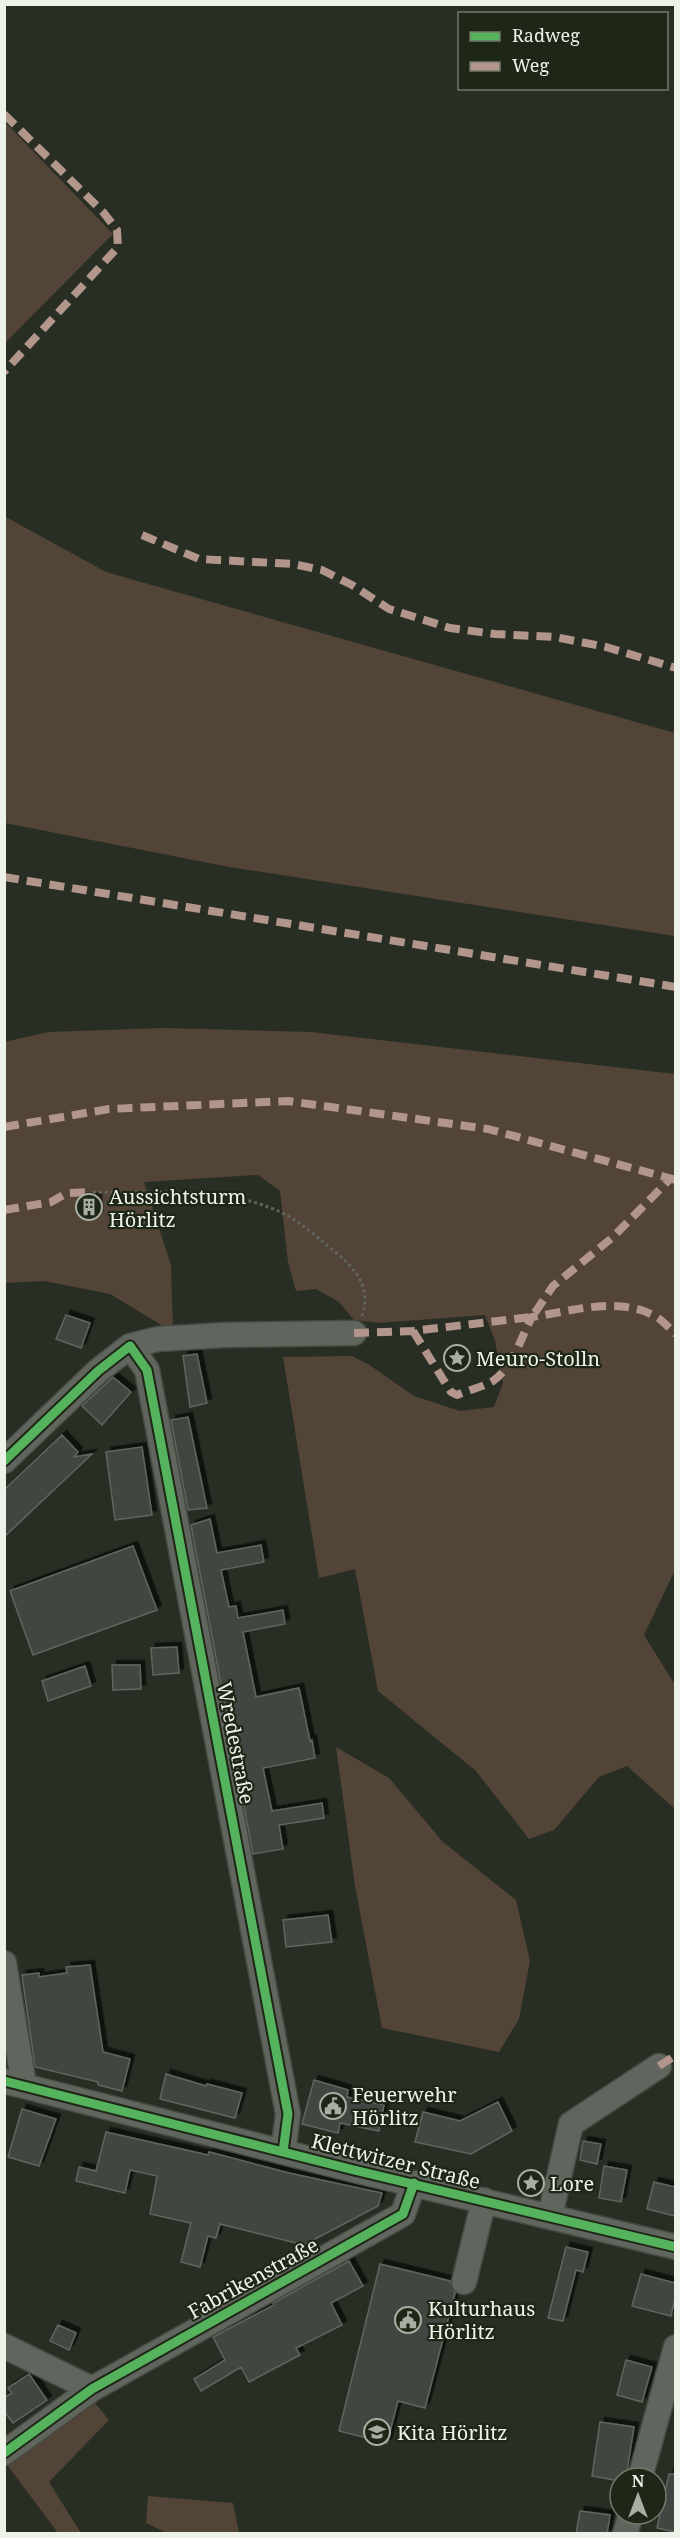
<svg xmlns="http://www.w3.org/2000/svg" width="680" height="2538" viewBox="0 0 680 2538" font-family="'Noto Serif',serif">
	<style>
		.green { fill: #524436 }
		.building { fill: #404640; stroke: #5f665f; stroke-width: 1.5; filter: url(#shadow) }
		.lines { fill: none; stroke-linecap: round; stroke-linejoin: round }
		.minor-casing { stroke: #464a42; stroke-width: 27 }
		.path { stroke: #60645e; stroke-width: 3; stroke-dasharray: 3 3; stroke-linecap: butt }
		.minor { stroke: #60655d; stroke-width: 24 }
		.quiet { stroke: #b2968c; stroke-width: 8; stroke-dasharray: 15 8; stroke-linecap: butt }
		.cycleway-casing { stroke: #1e2717; stroke-width: 13 }
		.cycleway { stroke: #56b35d; stroke-width: 9 }
		.labels { text-anchor: middle; dominant-baseline: central; stroke-width: 4.5; stroke-linejoin: round; paint-order: stroke }
		.poi-label { font-size: 20px; fill: #edf3e8; stroke: #1e2717; text-anchor: start }
		.street-label { font-size: 20px; fill: #edf3e8; stroke: #1e2717 }
	</style>
	<defs>
		<filter id="shadow"><feDropShadow dx="4.5" dy="-4.5" stdDeviation="0" flood-color="#0009"/></filter>
	</defs>
	<rect width="100%" height="100%" fill="#292e24"/>
	<!-- green -->
	<path class="green" d="M5 122 113 234 5 343Z
		M4 516 106 572 675 733V936L229 867 5 823Z
		M164 1028 311 1032 675 1074V1570L644 1635 675 1685V1809L627 1766 599 1777 554 1830 529 1839 476 1771 378 1691 355 1569 319 1578 283 1357 352 1356 368 1364 414 1396 460 1411 494 1407 503 1383 495 1341 485 1315 379 1323 354 1320 339 1302 316 1289 296 1291 288 1262 280 1191 258 1175 144 1182 171 1265 173 1332 110 1294 44 1281 5 1283 4 1042 48 1032Z
		M336 1747 389 1778 443 1842 516 1900 530 1961 519 2019 499 2052 382 2028 355 1886Z
		M94 2402 109 2420 49 2482 81 2533H58L8 2466Z
		M148 2496 233 2503 239 2533H167L146 2523Z"/>
	<!-- building -->
	<path class="building" d="M81 1198H97L98 1215H82Z
		M66 1315 90 1323 81 1348 56 1339Z
		M197 1354 207 1403 190 1407 183 1356Z
		M113 1377 131 1392 102 1425 82 1406Z
		M188 1417 207 1508 188 1510 171 1420Z
		M62 1435 78 1452 74 1457 92 1454 4 1537V1490Z
		M142 1447 152 1515 115 1520 106 1452Z
		M210 1519 217 1553 261 1545 264 1562 221 1570 229 1607 236 1606 238 1618 283 1610 285 1624 243 1632 256 1697 299 1688 310 1741 312 1740 315 1758 263 1768 272 1811 322 1803 324 1818 279 1825 283 1849 253 1854 191 1525Z
		M133 1546 157 1610 33 1655 10 1591Z
		M177 1647 179 1673 153 1675 151 1648Z
		M112 1665H140L141 1689 113 1690Z
		M85 1666 91 1686 48 1701 42 1681Z
		M328 1915 332 1942 286 1947 283 1920Z
		M90 1965 103 2052 130 2059 122 2091 98 2085V2082L35 2067 22 1975 39 1973V1977L67 1973 66 1967Z
		M166 2074 206 2086 207 2084 242 2093 235 2118 160 2099Z
		M314 2080 348 2090 347 2097 384 2105 379 2131 340 2123 338 2133 302 2124Z
		M498 2102 512 2131 471 2154 415 2142 423 2112 460 2121Z
		M22 2109 56 2119 39 2166 8 2157Z
		M106 2132 208 2155 209 2152 289 2173 382 2193 378 2206 294 2250 296 2243 220 2224 216 2238 208 2236 200 2267 181 2262 191 2223 150 2214 157 2176 130 2170 125 2193 76 2181 79 2167 96 2171Z
		M583 2141 601 2144 597 2164 580 2160Z
		M604 2166 627 2170 621 2202 599 2198Z
		M654 2182 675 2187V2216L647 2209Z
		M566 2247 588 2252 583 2272 576 2270 563 2321 548 2318Z
		M349 2261 363 2286 331 2303 342 2325 296 2348 300 2355 249 2382 241 2367 201 2391 194 2379 225 2360 213 2337 274 2305 273 2303Z
		M380 2264 450 2281 455 2293 425 2408 398 2401 387 2443 339 2431Z
		M641 2274 675 2283V2298L671 2316 632 2306Z
		M58 2325 76 2333 69 2350 50 2341Z
		M626 2360 652 2367 642 2402 617 2395Z
		M29 2374 47 2400 13 2423 4 2411V2398L12 2393 8 2388Z
		M600 2422 634 2427 626 2478H620V2481L592 2476Z
		M669 2474H675V2532L657 2528Z
		M580 2511 610 2515 607 2534H576Z"/>
	<g class="lines">
		<defs>
			<path id="minor" d="M130 1346 147 1370 288 2114 283 2152
				M4 1461 98 1371 130 1346 158 1339 224 1335 354 1333
				M4 1963 24 2085
				M4 2081 354 2170 676 2247
				M550 2216 571 2124 659 2066
				M464 2282 484 2200
				M4 2346 92 2389
				M4 2453 92 2389 403 2214 414 2183
				M640 2478 676 2347
				M625 2534 631 2514"/>
		</defs>
		<!-- minor casing -->
		<use href="#minor" class="minor-casing"/>
		<!-- path -->
		<path class="path" d="M92 1197V1192C155 1194 227 1184 286 1215 303 1224 318 1238 334 1251 355 1268 372 1287 362 1316"/>
		<!-- minor -->
		<use href="#minor" class="minor"/>
		<!-- quiet -->
		<path class="quiet" d="M4 114 103 212 117 230 118 247 4 372
			M142 535 199 559 293 564 322 570 352 585 389 609 450 628 495 634 555 637 606 647 676 668
			M4 877 676 987
			M4 1127 109 1109 288 1101 488 1129 676 1180
			M4 1210 51 1202 67 1193 92 1192
			M413 1331 451 1392 457 1395C468 1390 483 1387 493 1381 514 1366 520 1339 532 1317 572 1311 622 1295 658 1318 664 1322 670 1329 676 1334
			M354 1333 413 1331 532 1317 553 1286 613 1237 670 1179
			M659 2066 676 2055"/>
		<defs>
			<path id="cycleway" d="M4 1461 98 1371 130 1346 147 1370 288 2114 283 2152
				M4 2081 354 2170 676 2247
				M4 2453 92 2389 403 2214 414 2183"/>
		</defs>
		<!-- cycleway casing -->
		<use href="#cycleway" class="cycleway-casing"/>
		<!-- cycleway -->
		<use href="#cycleway" class="cycleway"/>
	</g>
	<!-- icons -->
	<defs>
		<symbol id="building-ring" viewBox="-11 -11 22 22"><circle r="9.5" fill="#1e2717" stroke="#a8aea3" stroke-width="1.5"/><path d="M-4-6H4V6H1V3H-1V6H-4ZM-2.5-4.3h1.7v1.8h-1.7ZM.8-4.3h1.7v1.8H.8ZM-2.5-1h1.7V.8h-1.7ZM.8-1h1.7V.8H.8Z" fill="#a8aea3"/></symbol>
		<symbol id="sight-ring" viewBox="-11 -11 22 22"><circle r="9.5" fill="#1e2717" stroke="#a8aea3" stroke-width="1.5"/><path d="M0-6L1.8-2.2L6-1.7L2.9 1.2L3.7 5.4L0 3.3L-3.7 5.4L-2.9 1.2L-6-1.7L-1.8-2.2Z" fill="#a8aea3"/></symbol>
		<symbol id="civic-ring" viewBox="-11 -11 22 22"><circle r="9.5" fill="#1e2717" stroke="#a8aea3" stroke-width="1.5"/><path d="M-.6-6.5H3V-4.5H.6V-3L4-1V1h2V6H-6V1h2V-1L-.6-3ZM-1.2 2.5V6h2.4V2.5Z" fill="#a8aea3"/></symbol>
		<symbol id="school-ring" viewBox="-11 -11 22 22"><circle r="9.5" fill="#1e2717" stroke="#a8aea3" stroke-width="1.5"/><path d="M0-5L7-2L0 1L-7-2ZM-4 1L0 2.5L4 1V4Q0 6-4 4Z" fill="#a8aea3"/></symbol>
	</defs>
	<g fill-rule="evenodd">
		<use href="#building-ring" x="74" y="1192" width="30" height="30"/>
		<use href="#sight-ring" x="442" y="1343" width="30" height="30"/>
		<use href="#civic-ring" x="318" y="2091" width="30" height="30"/>
		<use href="#sight-ring" x="516" y="2168" width="30" height="30"/>
		<use href="#civic-ring" x="393" y="2305" width="30" height="30"/>
		<use href="#school-ring" x="362" y="2417" width="30" height="30"/>
	</g>
	<g class="labels">
		<!-- poi labels -->
		<g class="poi-label">
			<text x="109" y="1196">Aussichtsturm<tspan x="109" dy="23">Hörlitz</tspan></text>
			<text x="476" y="1358">Meuro-Stolln</text>
			<text x="352" y="2094">Feuerwehr<tspan x="352" dy="23">Hörlitz</tspan></text>
			<text x="550" y="2183">Lore</text>
			<text x="428" y="2308">Kulturhaus<tspan x="428" dy="23">Hörlitz</tspan></text>
			<text x="397" y="2432">Kita Hörlitz</text>
		</g>
		<!-- street labels -->
		<g class="street-label">
			<text transform="translate(236 1743) rotate(79)">Wredestraße</text>
			<text transform="translate(396 2161) rotate(14)">Klettwitzer Straße</text>
			<text transform="translate(253 2278) rotate(-29)">Fabrikenstraße</text>
		</g>
	</g>
	<!-- border -->
	<rect width="680" height="2538" fill="none" stroke="#edf3e8" stroke-width="12"/>
	<!-- legend -->
	<rect x="458" y="12" width="210" height="78" fill="#1e2717" stroke="#71796b" stroke-width="1.5"/>
	<rect x="470" y="32" width="30" height="9" fill="#56b35d" stroke="#71796b" stroke-width="1.5"/>
	<text x="512" y="42" font-size="18" fill="#edf3e8">Radweg</text>
	<rect x="470" y="62" width="30" height="9" fill="#b2968c" stroke="#71796b" stroke-width="1.5"/>
	<text x="512" y="72" font-size="18" fill="#edf3e8">Weg</text>
	<!-- north arrow -->
	<g transform="translate(638 2496)"><circle r="28" fill="#1e2717" stroke="#71796b" stroke-width="1.5"/>
	<path d="M0-4.5L10 22L0 15L-10 22Z" fill="#a8aea3"/>
	<text y="-9" font-size="16" font-weight="bold" text-anchor="middle" fill="#edf3e8">N</text>
	</g>
</svg>
